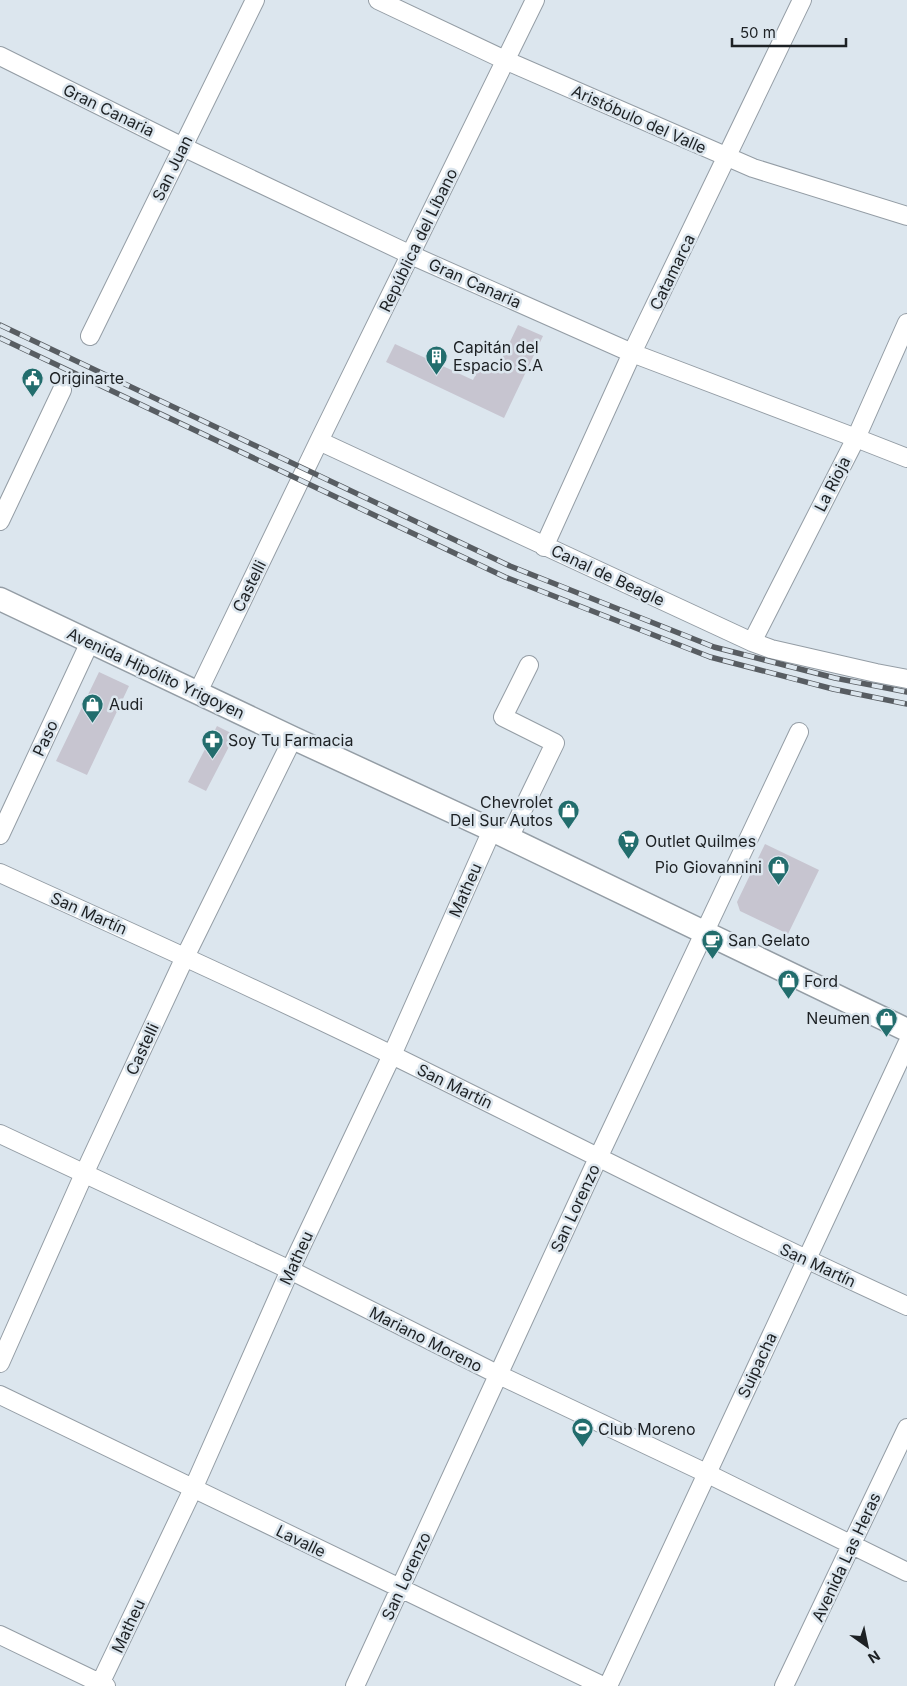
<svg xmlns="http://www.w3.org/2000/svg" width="907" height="1686" viewBox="0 0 907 1686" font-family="Inter,sans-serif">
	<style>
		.building { fill: #c7c5d0 }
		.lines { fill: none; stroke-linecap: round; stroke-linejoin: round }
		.minor-casing { stroke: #949da5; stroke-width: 20 }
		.major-casing { stroke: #949da5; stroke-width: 25 }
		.minor { stroke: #fff; stroke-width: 18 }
		.major { stroke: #fff; stroke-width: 22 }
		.rail-casing { stroke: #585d62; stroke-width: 5.5 }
		.rail { stroke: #dce6ee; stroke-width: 4; stroke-dasharray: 11; stroke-linecap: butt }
		.labels { text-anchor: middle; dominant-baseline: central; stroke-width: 5; stroke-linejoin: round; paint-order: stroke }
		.street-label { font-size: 16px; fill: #1d2124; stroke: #dce6ee }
		.poi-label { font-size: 16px; fill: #1d2124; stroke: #dce6ee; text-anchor: start }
	</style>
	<rect width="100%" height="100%" fill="#dce6ee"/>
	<!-- building -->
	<path class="building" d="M518 325 543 336 504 418 386 362 395 344 473 380 482 362 497 369Z
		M99 672 129 686 87 775 56 761Z
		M217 726 235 735 206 791 188 782Z
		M765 844 819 870 788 934 740 911 737 902Z"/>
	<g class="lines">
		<defs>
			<path id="minor" d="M378 0 507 61 753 168 907 216
				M0 56 183 147 411 255 632 353 856 438 907 458
				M90 336 255 0
				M319 441 752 642 771 649 876 673 907 679
				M0 521 62 390
				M544 547 632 353 802 0
				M752 642 856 438 907 323
				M198 692 319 441 535 0
				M0 835 90 642
				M509 838 555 743 503 717 529 665
				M0 873C132 933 264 992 394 1056 565 1140 734 1227 907 1306
				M0 1134 290 1270 499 1375 706 1473 907 1572
				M0 1363 84 1174 185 957 293 738
				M0 1395 603 1686
				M0 1635 106 1686
				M99 1686 193 1489 290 1270 392 1055 492 830
				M355 1686 598 1158 799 732
				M608 1686C706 1471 808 1258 907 1044
				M784 1686 907 1428"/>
			<path id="major" d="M0 599 293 738 492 830 907 1030"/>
		</defs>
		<!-- minor casing -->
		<use href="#minor" class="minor-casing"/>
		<!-- major casing -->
		<use href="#major" class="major-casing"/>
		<!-- minor -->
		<use href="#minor" class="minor"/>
		<!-- major -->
		<use href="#major" class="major"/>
		<defs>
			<path id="rail" d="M0 325 510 566 714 647 835 678 907 692
				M0 338 505 577 710 657 833 689 907 704"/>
		</defs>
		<!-- rail casing -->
		<use href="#rail" class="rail-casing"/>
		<!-- rail -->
		<use href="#rail" class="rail"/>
	</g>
	<!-- icons -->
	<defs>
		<symbol id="building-pin" viewBox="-11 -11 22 30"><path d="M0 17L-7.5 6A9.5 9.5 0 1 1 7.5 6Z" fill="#226d6d" stroke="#dce6ee"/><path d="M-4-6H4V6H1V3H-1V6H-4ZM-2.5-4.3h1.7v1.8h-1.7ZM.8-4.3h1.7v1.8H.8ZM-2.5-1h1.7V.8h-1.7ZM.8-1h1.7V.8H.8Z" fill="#fff"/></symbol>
		<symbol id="civic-pin" viewBox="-11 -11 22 30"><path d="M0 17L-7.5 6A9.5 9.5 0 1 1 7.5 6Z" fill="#226d6d" stroke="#dce6ee"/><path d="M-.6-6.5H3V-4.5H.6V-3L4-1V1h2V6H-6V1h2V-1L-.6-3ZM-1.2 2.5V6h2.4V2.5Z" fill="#fff"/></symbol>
		<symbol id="shop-pin" viewBox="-11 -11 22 30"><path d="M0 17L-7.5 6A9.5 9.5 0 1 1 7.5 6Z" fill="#226d6d" stroke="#dce6ee"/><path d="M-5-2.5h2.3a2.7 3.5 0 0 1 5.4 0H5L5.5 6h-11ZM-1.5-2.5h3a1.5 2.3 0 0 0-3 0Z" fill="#fff"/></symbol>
		<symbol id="pharmacy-pin" viewBox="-11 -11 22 30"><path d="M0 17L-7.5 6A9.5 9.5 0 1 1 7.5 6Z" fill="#226d6d" stroke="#dce6ee"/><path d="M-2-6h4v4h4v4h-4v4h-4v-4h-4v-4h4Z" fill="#fff"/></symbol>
		<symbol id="supermarket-pin" viewBox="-11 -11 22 30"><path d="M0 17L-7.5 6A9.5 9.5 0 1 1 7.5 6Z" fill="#226d6d" stroke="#dce6ee"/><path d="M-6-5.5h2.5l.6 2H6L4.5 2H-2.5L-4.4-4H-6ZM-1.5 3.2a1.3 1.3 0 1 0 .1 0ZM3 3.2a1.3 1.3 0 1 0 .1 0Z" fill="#fff"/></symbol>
		<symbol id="cafe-pin" viewBox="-11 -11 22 30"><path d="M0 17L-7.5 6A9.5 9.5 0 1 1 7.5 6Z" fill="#226d6d" stroke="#dce6ee"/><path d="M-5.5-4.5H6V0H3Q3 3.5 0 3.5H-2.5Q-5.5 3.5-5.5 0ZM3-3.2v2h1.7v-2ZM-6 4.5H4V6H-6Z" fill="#fff"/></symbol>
		<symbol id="stadium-pin" viewBox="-11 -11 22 30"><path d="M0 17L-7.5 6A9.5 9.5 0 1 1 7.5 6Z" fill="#226d6d" stroke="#dce6ee"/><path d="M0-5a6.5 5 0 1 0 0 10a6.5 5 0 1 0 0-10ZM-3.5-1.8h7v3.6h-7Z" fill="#fff"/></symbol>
	</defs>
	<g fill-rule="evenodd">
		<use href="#building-pin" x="424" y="344" width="25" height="34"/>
		<use href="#civic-pin" x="20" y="366" width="25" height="34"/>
		<use href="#shop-pin" x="80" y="692" width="25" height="34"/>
		<use href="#pharmacy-pin" x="200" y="728" width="25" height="34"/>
		<use href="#shop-pin" x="556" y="798" width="25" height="34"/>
		<use href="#supermarket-pin" x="616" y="828" width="25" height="34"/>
		<use href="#shop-pin" x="766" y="854" width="25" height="34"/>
		<use href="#cafe-pin" x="700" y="928" width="25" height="34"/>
		<use href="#shop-pin" x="776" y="968" width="25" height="34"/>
		<use href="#shop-pin" x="874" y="1006" width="25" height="34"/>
		<use href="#stadium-pin" x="570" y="1416" width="25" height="34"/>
	</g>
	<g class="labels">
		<!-- street labels -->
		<g class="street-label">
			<text transform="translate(109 110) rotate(26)">Gran Canaria</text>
			<text transform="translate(639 119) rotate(24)">Aristóbulo del Valle</text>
			<text transform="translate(172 168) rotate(-64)">San Juan</text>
			<text transform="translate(418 240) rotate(-64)">República del Líbano</text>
			<text transform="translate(672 272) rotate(-64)">Catamarca</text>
			<text transform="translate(475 283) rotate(24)">Gran Canaria</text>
			<text transform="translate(832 484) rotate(-63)">La Rioja</text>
			<text transform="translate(608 575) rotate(25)">Canal de Beagle</text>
			<text transform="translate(249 586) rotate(-64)">Castelli</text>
			<text transform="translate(156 673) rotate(25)">Avenida Hipólito Yrigoyen</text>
			<text transform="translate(45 738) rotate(-65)">Paso</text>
			<text transform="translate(465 890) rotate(-66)">Matheu</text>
			<text transform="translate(89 913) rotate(24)">San Martín</text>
			<text transform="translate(142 1049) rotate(-65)">Castelli</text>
			<text transform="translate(455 1086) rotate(26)">San Martín</text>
			<text transform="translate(575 1208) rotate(-65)">San Lorenzo</text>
			<text transform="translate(296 1258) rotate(-65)">Matheu</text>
			<text transform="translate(818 1265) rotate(25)">San Martín</text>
			<text transform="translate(426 1339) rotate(27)">Mariano Moreno</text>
			<text transform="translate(757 1365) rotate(-65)">Suipacha</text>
			<text transform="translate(301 1541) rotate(26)">Lavalle</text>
			<text transform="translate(846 1557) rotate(-65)">Avenida Las Heras</text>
			<text transform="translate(406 1576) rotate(-65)">San Lorenzo</text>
			<text transform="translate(128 1626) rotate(-65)">Matheu</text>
		</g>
		<!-- poi labels -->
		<g class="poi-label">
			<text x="453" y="347">Capitán del<tspan x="453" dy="18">Espacio S.A</tspan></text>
			<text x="49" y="378">Originarte</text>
			<text x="109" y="704">Audi</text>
			<text x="228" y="740">Soy Tu Farmacia</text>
			<text x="553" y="802" text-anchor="end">Chevrolet<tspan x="553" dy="18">Del Sur Autos</tspan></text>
			<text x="645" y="841">Outlet Quilmes</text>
			<text x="762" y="867" text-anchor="end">Pio Giovannini</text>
			<text x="728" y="940">San Gelato</text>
			<text x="804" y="981">Ford</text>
			<text x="870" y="1018" text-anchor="end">Neumen</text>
			<text x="598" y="1429">Club Moreno</text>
		</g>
	</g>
	<!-- north arrow -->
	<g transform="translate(867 1646) rotate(147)" stroke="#dce6ee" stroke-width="4" paint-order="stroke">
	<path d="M0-4L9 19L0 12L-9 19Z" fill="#1d2124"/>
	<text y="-8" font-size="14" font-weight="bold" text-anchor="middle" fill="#1d2124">N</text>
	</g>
	<!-- scale -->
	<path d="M732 38v8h114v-8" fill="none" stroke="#1d2124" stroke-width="2.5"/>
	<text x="740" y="38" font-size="15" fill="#1d2124" stroke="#dce6ee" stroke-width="4" paint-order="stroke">50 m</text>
</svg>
